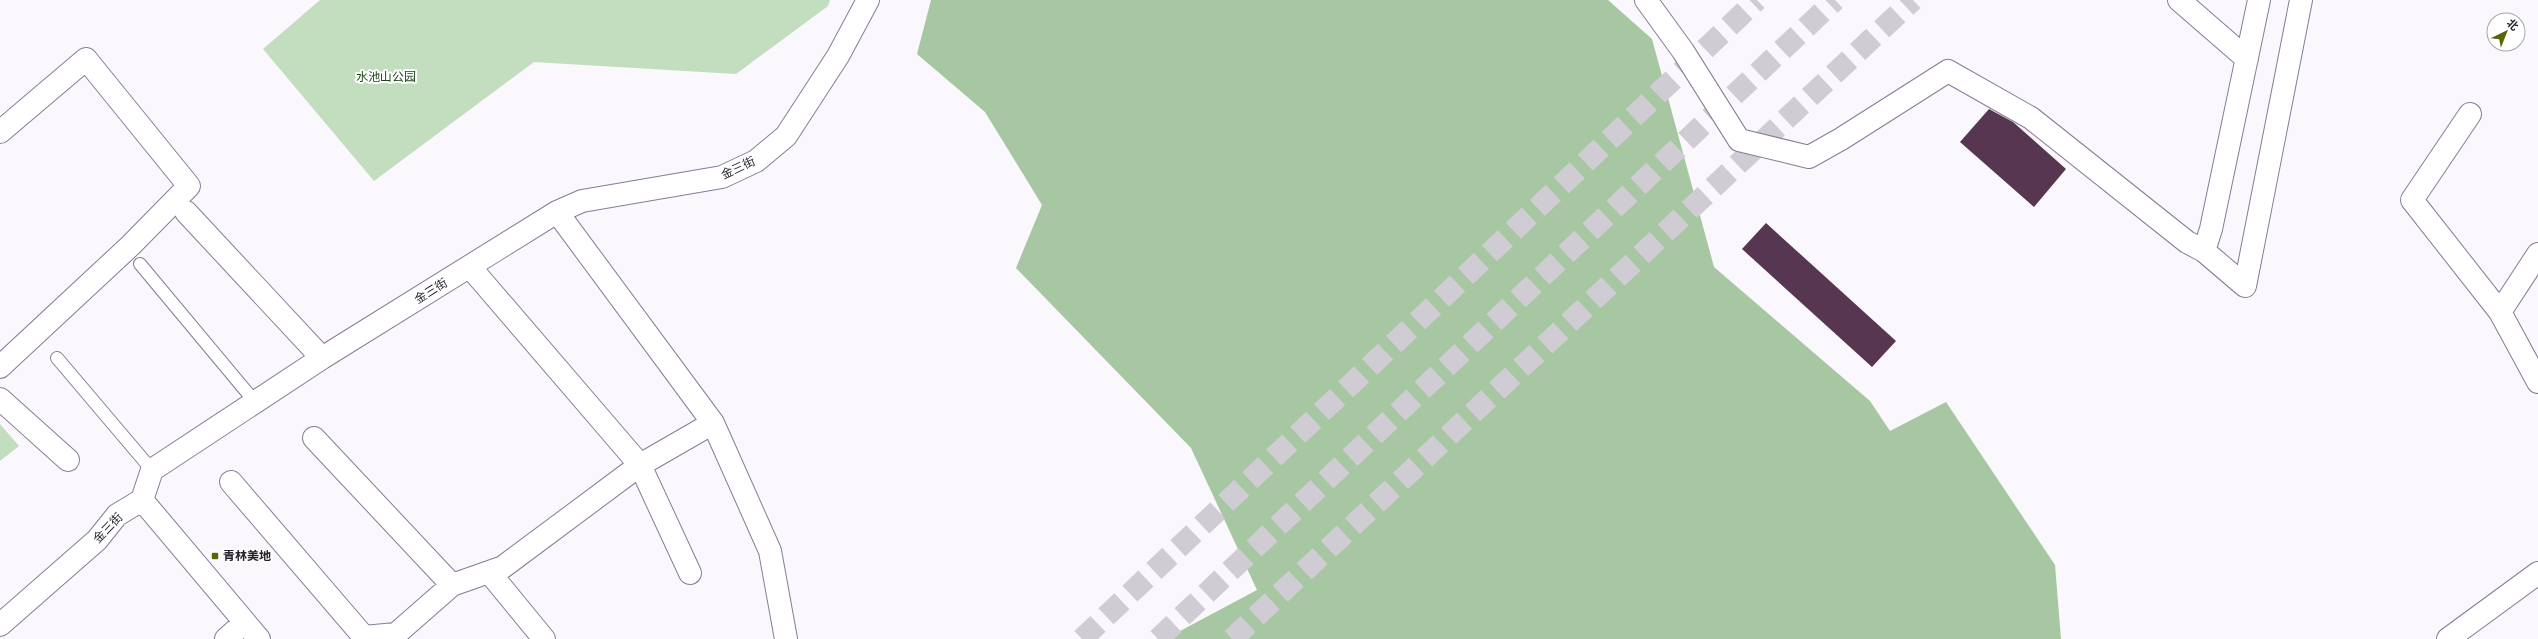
<svg xmlns="http://www.w3.org/2000/svg" width="2538" height="639" viewBox="0 0 2538 639" font-family="'Varela Round','Noto Sans SC',sans-serif">
	<style>
		.green { fill: #c2debe }
		.forest { fill: #a7c7a2 }
		.building { fill: #573651 }
		.lines { fill: none; stroke-linecap: round; stroke-linejoin: round }
		.highway-tunnel { stroke: #d0ccd3; stroke-width: 22; stroke-dasharray: 22 11; stroke-linecap: butt }
		.lane-casing { stroke: #897b96; stroke-width: 14 }
		.street-casing { stroke: #897b96; stroke-width: 24 }
		.lane { stroke: #fff; stroke-width: 12 }
		.street { stroke: #fff; stroke-width: 22 }
		.poi-dot { fill: #596508; stroke: #fff; stroke-width: 1.5 }
		.labels { text-anchor: middle; dominant-baseline: central; stroke-width: 4; stroke-linejoin: round; paint-order: stroke }
		.park-label { font-size: 12px; fill: #1b4616; stroke: #fff }
		.street-label { font-size: 12px; fill: #26212b; stroke: #fff }
		.poi-label { font-size: 12px; font-weight: bold; fill: #26212b; stroke: #fff; text-anchor: start }
	</style>
	<rect width="100%" height="100%" fill="#faf7fd"/>
	<!-- green -->
	<path class="green" d="M320 0H830L828 6 736 74 534 62 374 181 263 49Z
		M0 424 19 446 0 461Z"/>
	<!-- forest -->
	<path class="forest" d="M931 0H1608L1652 39 1714 267 1870 401 1890 431 1946 402 2055 565 2061 639H1165L1257 590 1191 448 1016 268 1042 205 985 112 917 54Z"/>
	<!-- building -->
	<path class="building" d="M1989 109 2013 122 2066 169 2034 207 1960 142Z
		M1766 223 1896 341 1872 367 1742 249Z"/>
	<g class="lines">
		<!-- highway-tunnel -->
		<path class="highway-tunnel" d="M1082 639 1757 0
			M1158 639 1835 0
			M1232 639 1913 0"/>
		<defs>
			<path id="lane" d="M140 264 255 402
				M57 358 152 470"/>
			<path id="street" d="M1646 0 1683 51 1739 140 1809 157 1841 139 1948 71 2031 118 2187 242 2204 251 2211 229 2259 0
				M2179 0 2247 59
				M2470 114 2412 200 2500 312 2538 382
				M0 132 86 59 189 186 131 245 0 367
				M186 212 322 358
				M557 212 713 423 770 551 786 639
				M2204 251 2245 286 2301 0
				M470 267 640 465 690 573
				M2500 312 2538 254
				M0 399 68 460
				M314 438 452 585
				M231 482 364 637 396 634 452 585 503 567 640 465 713 423
				M142 500 259 639
				M489 572 544 639
				M0 625 97 540 117 515 142 500 152 470 322 358 557 212 582 201 722 177 756 161 786 136 838 56 868 0
				M226 639 244 623
				M2448 639 2538 573"/>
		</defs>
		<!-- lane casing -->
		<use href="#lane" class="lane-casing"/>
		<!-- street casing -->
		<use href="#street" class="street-casing"/>
		<!-- lane -->
		<use href="#lane" class="lane"/>
		<!-- street -->
		<use href="#street" class="street"/>
	</g>
	<!-- markers -->
	<rect class="poi-dot" x="211" y="552" width="8" height="8" rx="2"/>
	<g class="labels">
		<!-- park labels -->
		<g class="park-label">
			<text x="386" y="77">水池山公园</text>
		</g>
		<!-- street labels -->
		<g class="street-label">
			<text transform="translate(738 168) rotate(-25)">金三街</text>
			<text transform="translate(431 291) rotate(-32)">金三街</text>
			<text transform="translate(108 528) rotate(-46)">金三街</text>
		</g>
		<!-- poi labels -->
		<g class="poi-label">
			<text x="223" y="556">青林美地</text>
		</g>
	</g>
	<!-- north arrow -->
	<g transform="translate(2506 32) rotate(43)"><circle r="19" fill="#ffffff" stroke="#a8a6aa"/>
	<path d="M0-3L7 15L0 10L-7 15Z" fill="#596508"/>
	<text y="-6" font-size="11" font-weight="bold" text-anchor="middle" fill="#26212b">北</text>
	</g>
</svg>
